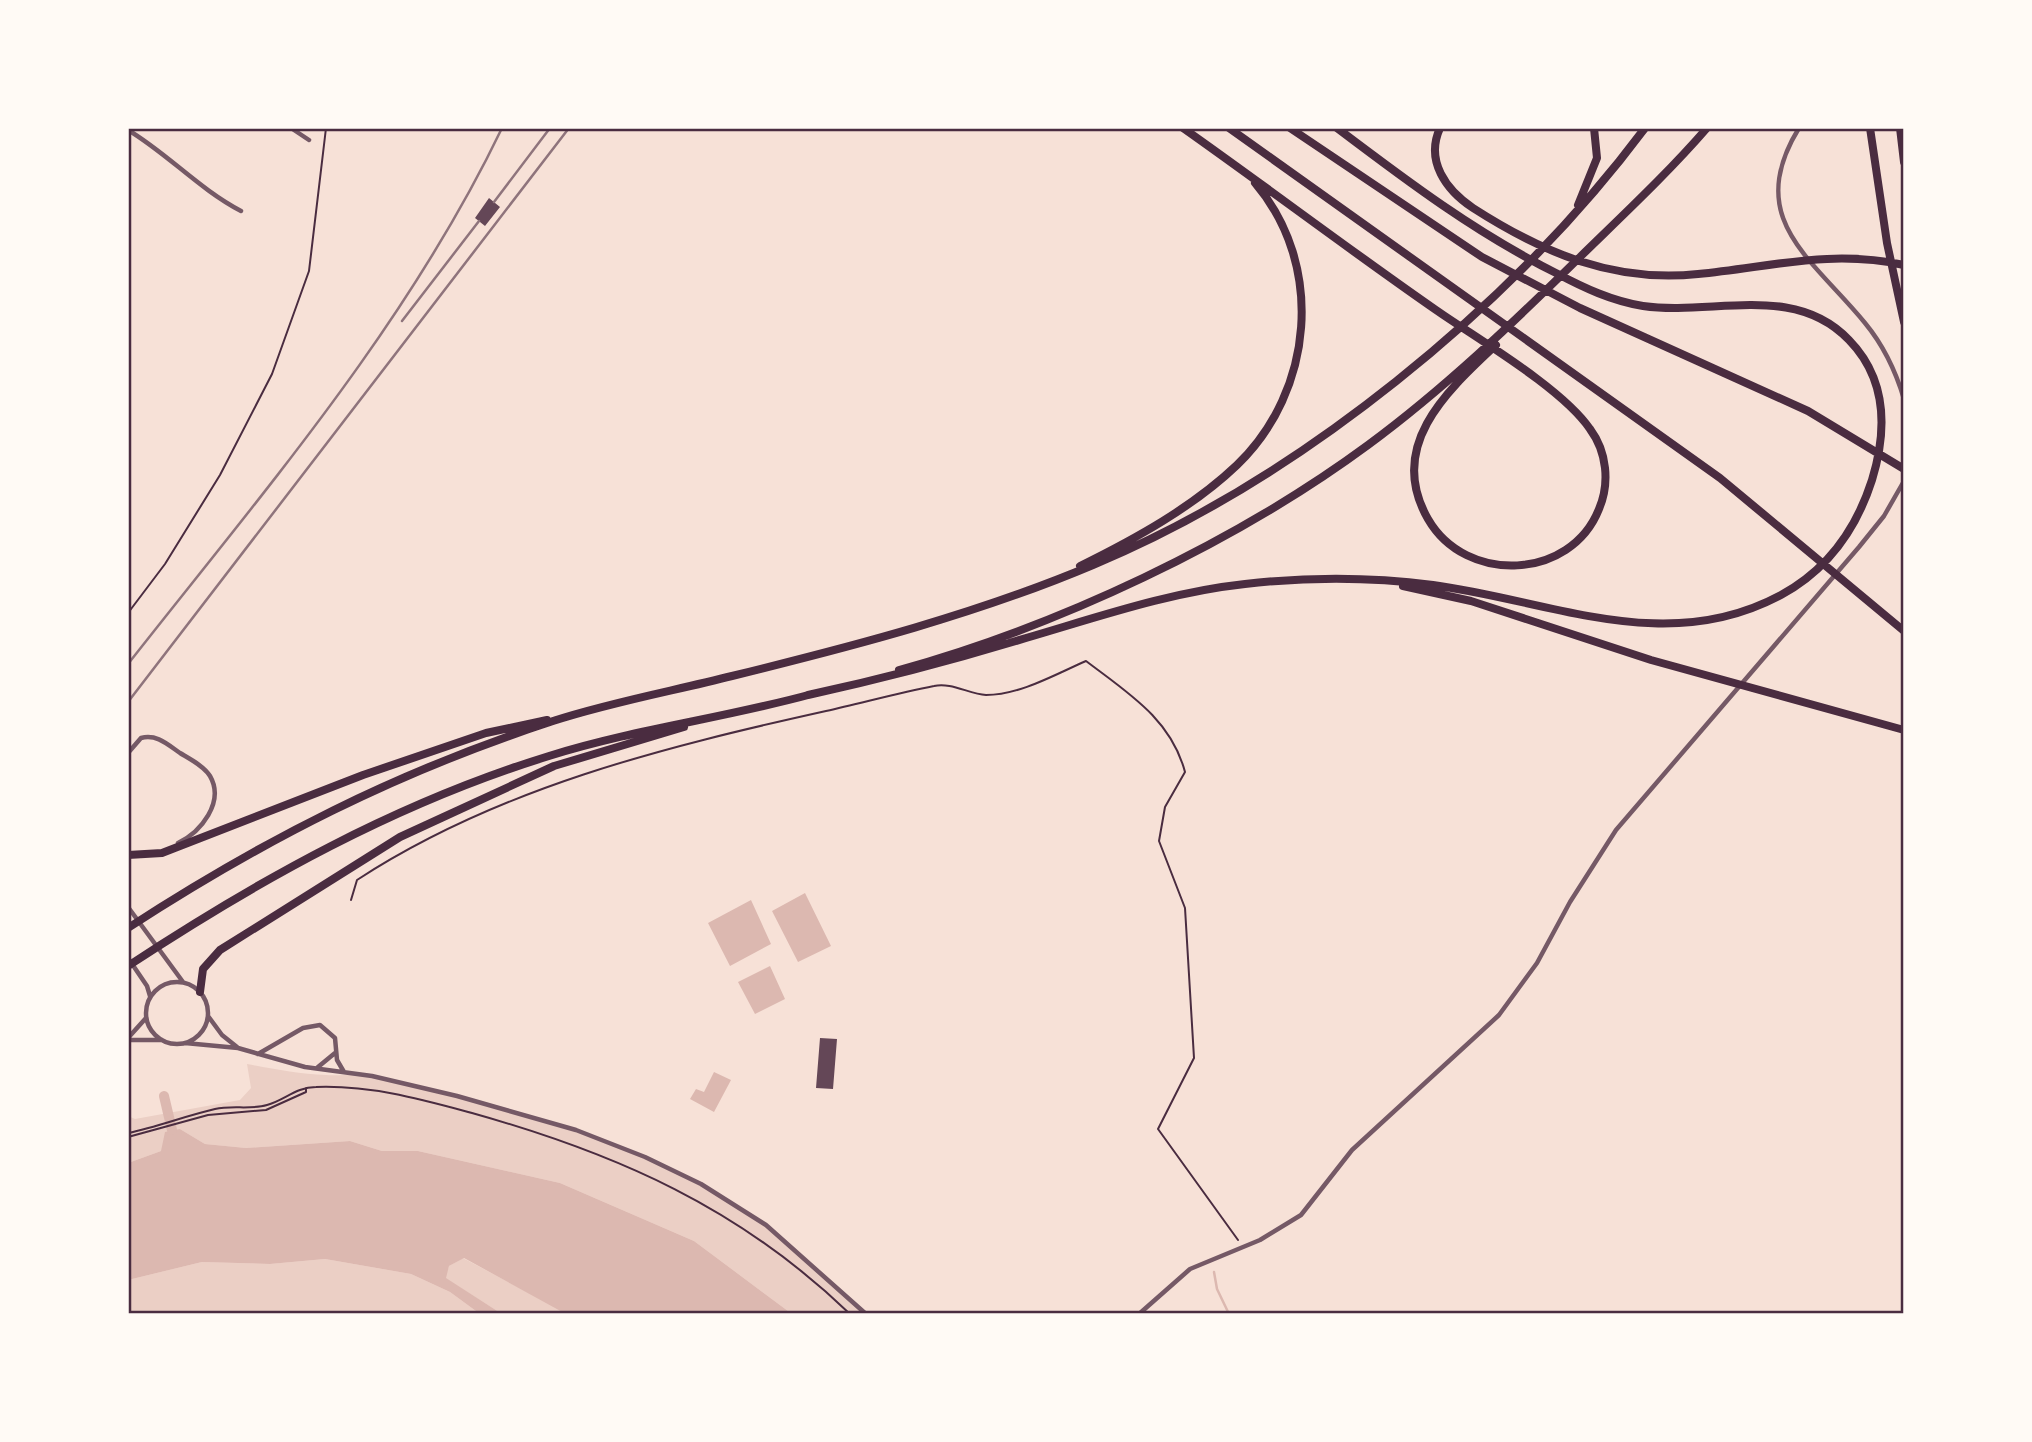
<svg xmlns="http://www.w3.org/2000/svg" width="2032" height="1442" viewBox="0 0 2032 1442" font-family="'Open Sans',sans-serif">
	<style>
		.green { fill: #ebcfc5 }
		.water { fill: #dcb8b0 }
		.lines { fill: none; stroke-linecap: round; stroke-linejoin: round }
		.stream { stroke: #dcb8b0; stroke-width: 2.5 }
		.canal { stroke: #dcb8b0; stroke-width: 10 }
		.building { fill: #644757 }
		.path { stroke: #4a2c40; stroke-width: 2 }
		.minor { stroke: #755966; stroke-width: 4.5 }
		.motorway { stroke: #4a2c40; stroke-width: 8 }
		.rail { stroke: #8f747c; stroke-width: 2.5 }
		.neatline { fill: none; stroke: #4a2c40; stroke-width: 2.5 }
	</style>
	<rect width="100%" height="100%" fill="#f7e1d7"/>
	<!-- green -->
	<path class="green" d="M247 1064C273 1069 299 1074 326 1075 342 1076 356 1073 373 1076 492 1099 672 1150 767 1226 801 1253 833 1285 866 1314H792L694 1241 560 1183 418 1151H382L350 1141 246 1148 205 1144 180 1129 161 1151 128 1163V1116L135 1119 240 1100 251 1088Z
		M463 1258 559 1309 566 1314H502L445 1278 449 1266Z
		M325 1259 411 1274 450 1292 480 1314H128V1280L202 1262 270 1264Z"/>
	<!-- water -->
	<path class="water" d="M805 893 831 946 798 962 772 911Z
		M751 900 771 944 730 966 708 923Z
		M770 966 785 999 755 1014 738 982Z
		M714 1072 731 1080 714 1112 690 1099 696 1089 704 1092Z
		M180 1129 205 1144 246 1148 350 1141 382 1151H418L560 1183 694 1241 792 1314H566L464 1258 449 1266 446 1278 502 1314H480L450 1292 411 1274 325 1259 270 1264 202 1262 128 1280V1163L161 1151 165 1132Z"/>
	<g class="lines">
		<!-- stream -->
		<path class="stream" d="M1214 1272 1217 1289 1229 1314"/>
		<!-- canal -->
		<path class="canal" d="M164 1096 172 1130"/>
	</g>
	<!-- building -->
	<path class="building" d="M489 198 500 207 485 226 475 218Z
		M820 1038 837 1039 833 1089 816 1088Z"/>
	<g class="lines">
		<!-- path -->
		<path class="path" d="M128 613 165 564 220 475 272 374 309 271 326 128
			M351 900 357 880C498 788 664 747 826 711 862 703 898 693 934 686 951 682 969 694 986 695 1020 695 1056 674 1086 661 1128 693 1171 719 1185 772L1165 807 1159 841 1185 908 1194 1058 1158 1129 1238 1240
			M128 1133C157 1127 185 1116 215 1109 232 1105 251 1110 267 1105 285 1100 296 1087 316 1087 370 1085 420 1099 472 1113 618 1154 740 1208 850 1314
			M128 1137 208 1115 266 1110 306 1092V1088"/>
		<!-- minor -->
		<path class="minor" d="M291 128 309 140
			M1799 128C1743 219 1812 258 1865 323 1884 346 1896 372 1904 399
			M128 130C168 154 199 189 241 211
			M128 753 141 738C157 734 167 744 180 753 190 759 204 766 210 776 225 802 201 832 178 843
			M128 907 183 982
			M128 958 147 986 150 996
			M146 1013a31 31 0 1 1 62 0a31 31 0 1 1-62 0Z
			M208 1016 222 1035 237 1047
			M128 1038 146 1018
			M128 1040H162
			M185 1043 238 1048 305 1067 372 1076 457 1096 576 1130 645 1157 701 1184 766 1225 866 1314
			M258 1054 303 1028 320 1025 335 1038 337 1060 344 1072
			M318 1067 335 1053
			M1139 1314 1190 1269 1260 1240 1301 1215 1352 1150 1499 1015 1537 963 1570 902 1616 830 1859 547 1884 516 1904 481"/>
		<!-- motorway -->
		<path class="motorway" d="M1183 128C1268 188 1351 251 1436 310 1479 340 1562 388 1590 429 1607 452 1610 483 1599 509 1571 580 1466 585 1428 519 1386 446 1447 391 1496 345
			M1229 128 1720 478 1904 631
			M1290 128 1482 257 1580 308 1808 411 1904 469
			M1440 128C1425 161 1446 190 1473 208 1543 253 1614 283 1698 274 1771 267 1830 249 1904 265
			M1870 128 1887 243 1904 322
			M1900 128 1904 162
			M1578 205 1597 158 1594 128
			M1080 566C1135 539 1193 507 1237 465 1314 391 1325 265 1255 183
			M1403 586 1471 601 1651 660 1904 730
			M899 670C1058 626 1235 543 1368 445 1444 389 1514 322 1581 256 1624 214 1668 173 1707 128
			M808 695C882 679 954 660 1026 638 1098 617 1170 592 1245 584 1306 577 1372 577 1433 585 1552 601 1666 657 1781 595 1827 570 1856 530 1872 480 1887 431 1888 380 1849 340 1794 282 1713 316 1643 306 1612 301 1584 288 1556 273 1476 233 1407 181 1337 128
			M128 855 162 853 363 775 486 733 547 720
			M128 928C265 839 397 772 553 721 611 702 673 691 732 676 854 646 977 614 1093 565 1299 479 1511 307 1645 128
			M128 966C260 879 397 803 549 756 635 729 725 718 812 694
			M200 992 203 969 220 950 400 837 554 766 684 727"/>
		<!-- rail -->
		<path class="rail" d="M494 202 550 128
			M402 321 479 221
			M128 664C263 492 407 326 502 128
			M128 702 569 128"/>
	</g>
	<!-- border -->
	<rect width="2032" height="1442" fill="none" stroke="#fffaf5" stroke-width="259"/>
	<rect x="130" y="130" width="1772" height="1182" class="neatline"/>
</svg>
